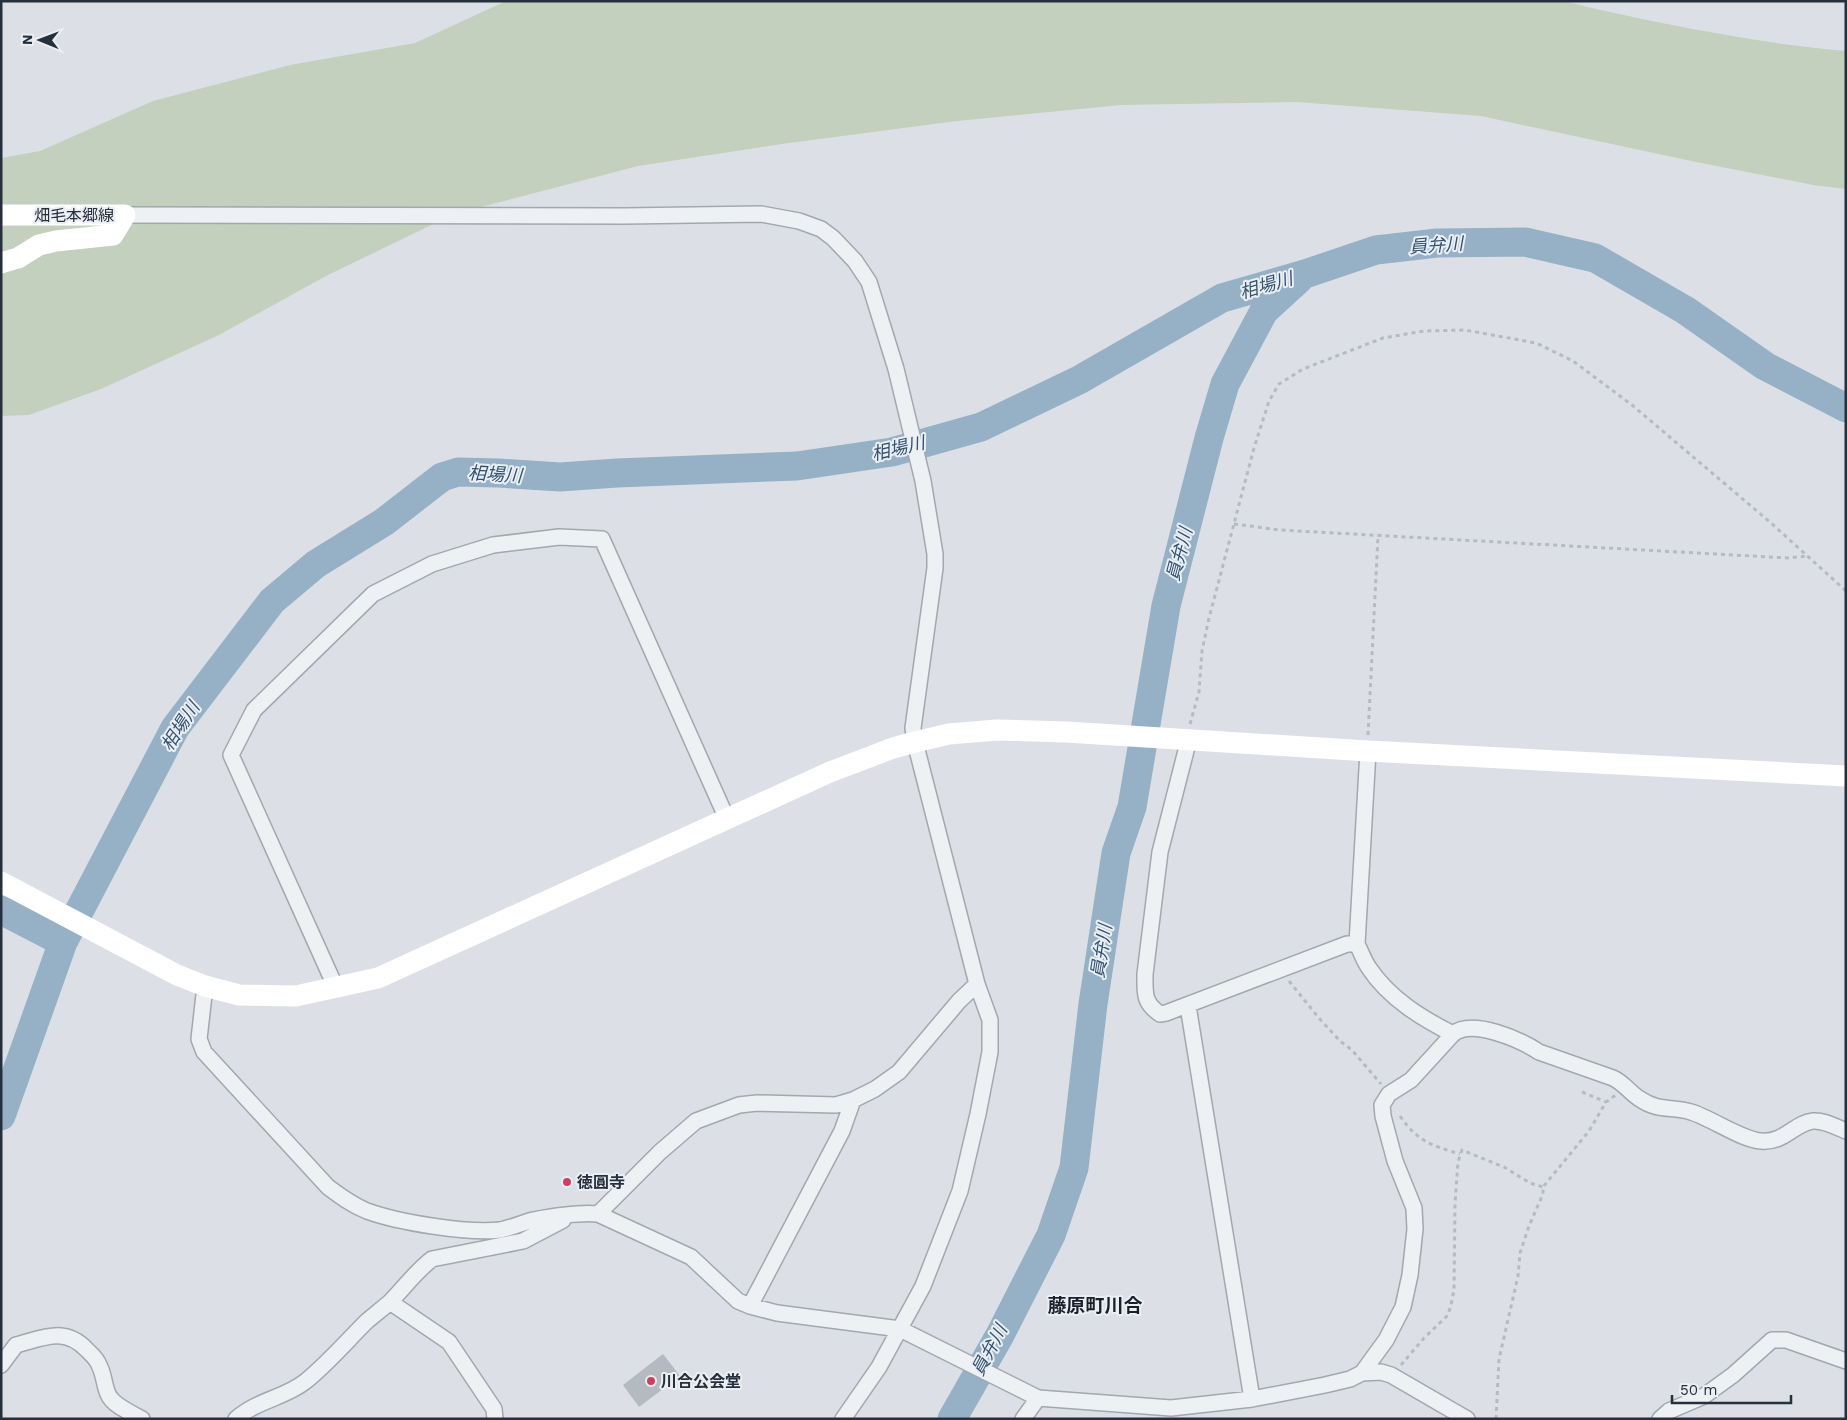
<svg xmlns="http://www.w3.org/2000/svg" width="1847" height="1420" viewBox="0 0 1847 1420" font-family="'Work Sans','Noto Sans JP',sans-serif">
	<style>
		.green { fill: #c3d0bd }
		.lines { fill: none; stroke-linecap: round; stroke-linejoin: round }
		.river { stroke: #96b1c6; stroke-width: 29 }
		.building { fill: #b3bac2 }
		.street-casing { stroke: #a2a7b0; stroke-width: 18 }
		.path { stroke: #b6bbc0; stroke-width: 3; stroke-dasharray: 4 4; stroke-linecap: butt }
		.street { stroke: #eef1f4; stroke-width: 15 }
		.secondary { stroke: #fff; stroke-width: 21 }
		.poi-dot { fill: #cc405e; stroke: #ebeff4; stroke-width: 2 }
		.labels { text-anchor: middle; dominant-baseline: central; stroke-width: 4; stroke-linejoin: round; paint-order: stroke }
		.street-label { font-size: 16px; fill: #262f3c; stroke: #ebeff4 }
		.poi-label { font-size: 16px; font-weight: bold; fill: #262f3c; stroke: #ebeff4; text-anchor: start }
		.water-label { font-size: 18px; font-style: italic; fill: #31516f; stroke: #ebeff4 }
		.quarter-label { font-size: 19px; font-weight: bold; fill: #18202c; stroke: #ebeff4 }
	</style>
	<rect width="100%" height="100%" fill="#dce0e6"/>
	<!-- green -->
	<path class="green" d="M506 1H1565C1597 10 1629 16 1662 23 1723 35 1784 46 1846 51V189L1813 185 1696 162 1481 116 1297 102 1121 105 957 121 789 143 638 166 454 214 326 276 219 335 101 389 29 415 1 416V158L40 151 153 101 290 65 415 43Z"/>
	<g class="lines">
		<!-- river -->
		<path class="river" d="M1 910 63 942
			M1 1116 63 942 175 728 272 601 316 564 384 522 442 477 458 472 498 473 560 477 617 473 797 466 892 452 981 427 1079 380 1222 298 1305 274 1376 250 1437 243 1525 242 1595 258 1685 310 1765 366 1846 408
			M952 1419 1000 1335 1051 1235 1074 1168 1093 1004 1116 853 1132 807 1166 606 1209 438 1225 384 1264 311 1299 279"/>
	</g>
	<!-- building -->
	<path class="building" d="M663 1354 680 1376 639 1407 623 1385Z"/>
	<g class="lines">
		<defs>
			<path id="street" d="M125 215 625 216 761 214 799 221 821 229 833 238 855 261 869 282 896 369 923 481 935 554V568L913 728 915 742 977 984 990 1020V1052L978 1114 960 1191 923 1286 879 1367 843 1419
				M1189 739 1160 852 1145 974C1145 993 1143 1002 1160 1014L1166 1013 1347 944H1357
				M205 986 199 1039 204 1052 328 1187C340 1196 352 1205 367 1211 397 1222 468 1234 500 1230 511 1228 522 1223 533 1220 549 1217 582 1212 598 1214L691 1257 738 1301 750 1306 777 1313 900 1329 1038 1398 1171 1408 1252 1399 1325 1385 1350 1379 1362 1373 1381 1372 1391 1375 1467 1419
				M336 988 231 755 254 710 373 594 432 564 493 545 559 537 602 539 727 819
				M1188 1006 1252 1399
				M1453 1034C1472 1018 1521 1040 1539 1052L1613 1078C1624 1083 1630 1093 1640 1099 1659 1112 1672 1106 1691 1112 1711 1118 1742 1140 1761 1141 1785 1143 1794 1123 1813 1121 1824 1120 1836 1127 1846 1131
				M598 1214 660 1152 696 1121 739 1105 757 1103 836 1105 853 1100 875 1089 899 1072 959 1001 977 984
				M390 1302 449 1342 494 1409 495 1419
				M750 1306 842 1131 853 1100
				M1 1365 16 1345C43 1338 65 1326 87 1350 92 1355 97 1359 99 1365 104 1374 104 1385 108 1394 113 1406 132 1413 142 1419
				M1362 1373 1386 1340 1403 1307 1410 1275 1415 1229 1414 1208 1395 1161 1383 1116 1382 1105 1389 1094 1411 1080 1453 1034C1421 1018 1389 998 1369 968 1364 961 1361 952 1357 944L1368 751
				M236 1419C257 1400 285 1398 306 1381 328 1363 346 1342 366 1322 374 1315 382 1309 390 1302 404 1288 416 1271 432 1259L523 1241 563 1220
				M1023 1419 1038 1398
				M1660 1419 1669 1411 1704 1396 1733 1375 1772 1340H1786L1846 1361"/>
		</defs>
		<!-- street casing -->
		<use href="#street" class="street-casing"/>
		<!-- path -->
		<path class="path" d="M1234 524 1280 530 1788 558 1807 556
			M1190 724 1199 692 1202 651 1209 618 1254 448 1269 401 1279 384 1303 369 1383 338 1424 331 1465 330 1536 343 1573 361 1632 405 1771 523 1846 591
			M1368 735 1378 536
			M1289 981 1318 1017 1340 1041 1352 1050 1381 1084
			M1582 1092 1606 1102
			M1400 1116C1418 1142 1431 1145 1460 1154
			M1401 1365 1424 1338 1448 1315 1451 1305 1454 1290 1455 1204 1458 1162 1462 1150 1504 1167 1530 1183 1543 1187
			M1496 1419 1499 1359 1518 1276 1520 1253 1529 1226 1543 1194V1187L1589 1131 1606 1102 1616 1095"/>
		<!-- street -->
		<use href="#street" class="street"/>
		<!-- secondary -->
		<path class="secondary" d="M1 215H125L113 235 56 241 39 245 18 258 1 263
			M1 882 177 975 205 986 239 995 296 996 378 978 830 772 893 748 915 742 949 734 997 730 1066 732 1368 751 1846 776"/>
	</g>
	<!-- markers -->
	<g class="poi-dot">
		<circle cx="567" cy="1182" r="5"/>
		<circle cx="651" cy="1381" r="5"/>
	</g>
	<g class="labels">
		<!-- street labels -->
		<g class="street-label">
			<text x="74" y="215">畑毛本郷線</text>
		</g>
		<!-- poi labels -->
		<g class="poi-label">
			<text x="577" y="1182">徳圓寺</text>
			<text x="661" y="1381">川合公会堂</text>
		</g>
		<!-- water labels -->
		<g class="water-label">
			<text transform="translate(1436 245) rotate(-4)">員弁川</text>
			<text transform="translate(1266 285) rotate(-16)">相場川</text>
			<text transform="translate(898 448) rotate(-13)">相場川</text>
			<text transform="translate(495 474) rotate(3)">相場川</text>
			<text transform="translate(1179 554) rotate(-75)">員弁川</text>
			<text transform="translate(180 726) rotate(-57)">相場川</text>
			<text transform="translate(1101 951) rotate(-81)">員弁川</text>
			<text transform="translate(989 1350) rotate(-62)">員弁川</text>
		</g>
		<!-- quarter labels -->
		<g class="quarter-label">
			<text x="1095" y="1305">藤原町川合</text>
		</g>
	</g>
	<!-- border -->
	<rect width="1847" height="1420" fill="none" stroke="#262f3c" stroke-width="5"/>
	<!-- north arrow -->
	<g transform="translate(40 40) rotate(271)" stroke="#ebeff4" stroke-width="4" paint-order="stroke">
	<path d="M0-4L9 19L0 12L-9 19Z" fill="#262f3c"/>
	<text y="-8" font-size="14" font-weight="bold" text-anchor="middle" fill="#262f3c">N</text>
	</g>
	<!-- scale -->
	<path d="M1672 1395v8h119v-8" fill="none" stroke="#262f3c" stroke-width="2.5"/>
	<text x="1680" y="1395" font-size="15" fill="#262f3c" stroke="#ebeff4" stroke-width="4" paint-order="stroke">50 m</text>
</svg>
